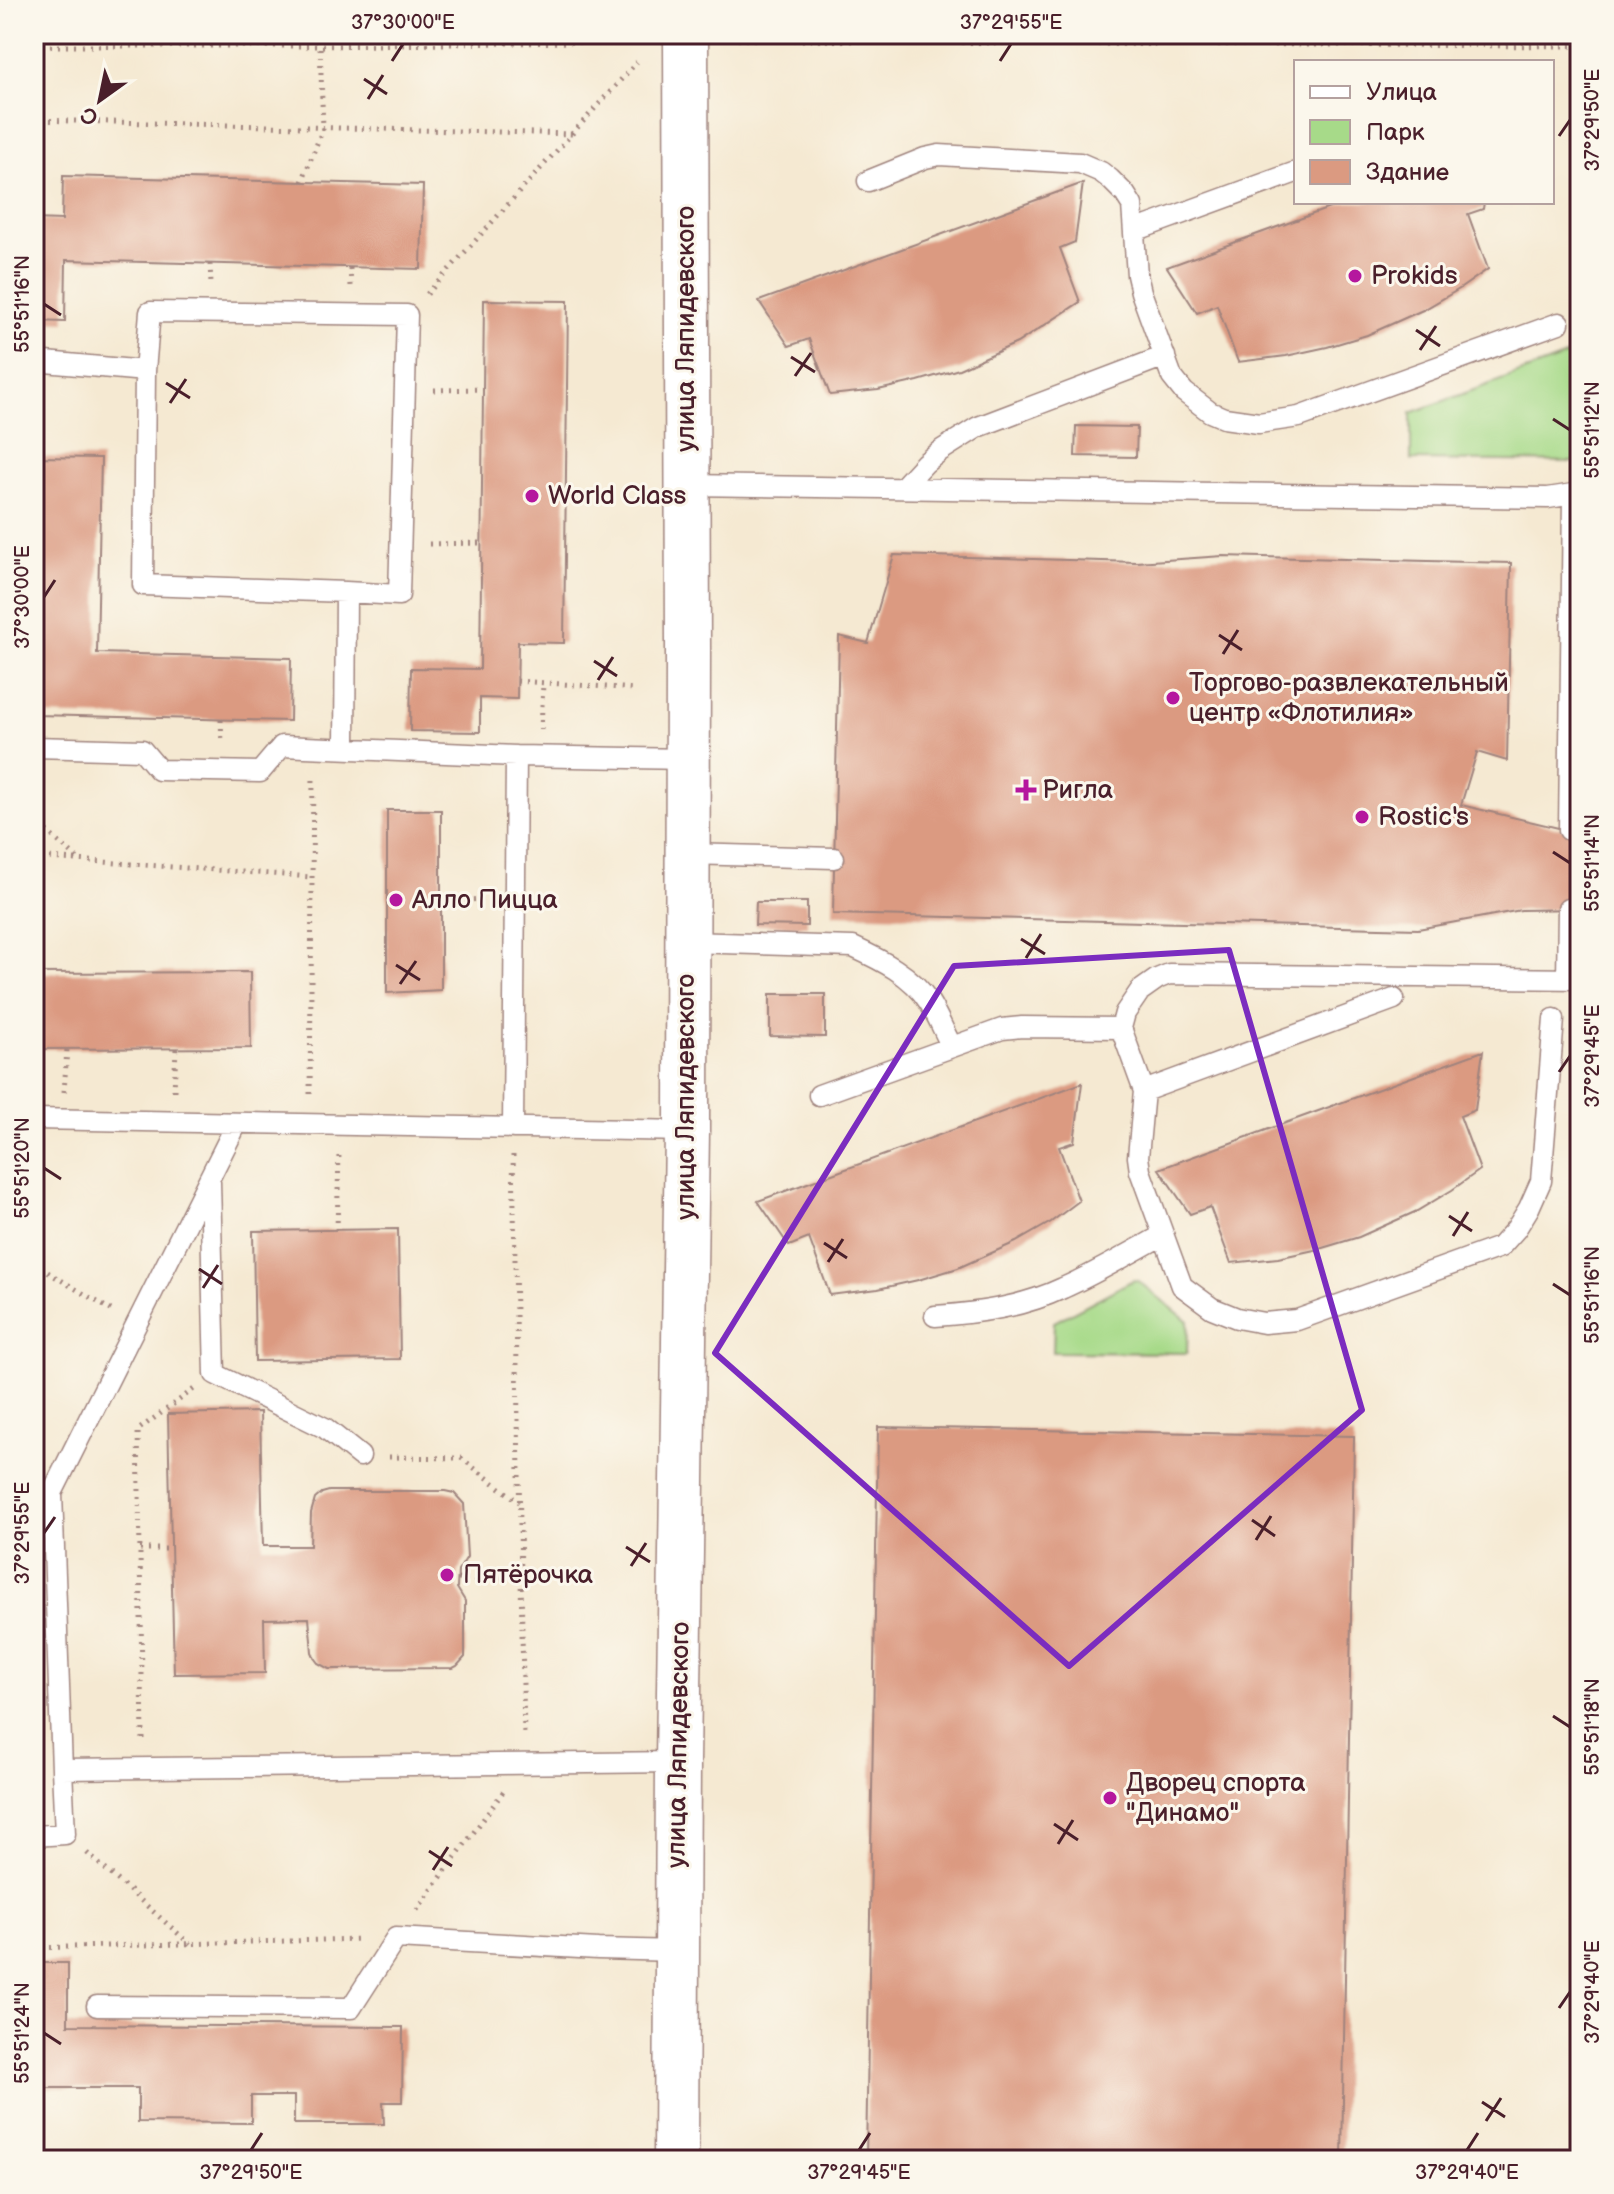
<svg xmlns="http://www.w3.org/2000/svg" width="1614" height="2194" viewBox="0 0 1614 2194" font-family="'Balsamiq Sans',sans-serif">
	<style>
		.green { fill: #a7da89; stroke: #787c5a; stroke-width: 2 }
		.building { fill: #db9a81 }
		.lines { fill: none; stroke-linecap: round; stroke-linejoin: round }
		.service-casing { stroke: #a0847e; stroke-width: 23 }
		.tertiary-casing { stroke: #a0847e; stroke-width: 47 }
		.path { stroke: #a0847e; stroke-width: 5; stroke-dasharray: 2 6; stroke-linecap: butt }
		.service { stroke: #fff; stroke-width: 20 }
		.tertiary { stroke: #fff; stroke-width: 44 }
		.marked { fill: none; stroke: #7b2cbf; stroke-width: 6; stroke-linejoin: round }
		.ticks { fill: none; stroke: #4a1f2b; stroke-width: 3 }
		.poi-dot { fill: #b5179e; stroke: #fbf7ec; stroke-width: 3 }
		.labels { text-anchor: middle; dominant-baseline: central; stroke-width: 6; stroke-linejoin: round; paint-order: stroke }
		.poi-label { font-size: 26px; fill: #4a1f2b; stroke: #fbf7ec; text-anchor: start }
		.street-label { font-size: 26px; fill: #4a1f2b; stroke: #fbf7ec }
		.neatline { fill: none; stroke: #4a1f2b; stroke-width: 3 }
		.ticks-label { font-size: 20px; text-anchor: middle; fill: #4a1f2b }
	</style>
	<rect width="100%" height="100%" fill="#fbf7ec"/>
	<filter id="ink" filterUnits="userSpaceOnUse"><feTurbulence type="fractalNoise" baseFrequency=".0125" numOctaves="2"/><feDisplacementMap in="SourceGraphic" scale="16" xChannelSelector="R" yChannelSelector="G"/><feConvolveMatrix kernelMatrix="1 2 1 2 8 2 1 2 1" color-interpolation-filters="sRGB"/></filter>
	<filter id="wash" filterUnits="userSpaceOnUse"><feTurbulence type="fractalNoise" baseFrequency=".006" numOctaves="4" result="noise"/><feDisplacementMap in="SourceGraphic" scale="32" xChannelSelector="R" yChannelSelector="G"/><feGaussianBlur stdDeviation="1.8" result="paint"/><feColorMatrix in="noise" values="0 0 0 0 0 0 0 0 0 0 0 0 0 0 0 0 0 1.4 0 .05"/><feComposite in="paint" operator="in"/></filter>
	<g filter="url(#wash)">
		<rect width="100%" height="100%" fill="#f5e9d2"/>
		<!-- green -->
		<path class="green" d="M1580 351V462L1411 460V413Z
			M1133 1280 1138 1281 1188 1321 1187 1353 1053 1352 1054 1322Z"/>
		<g id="blocks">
			<!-- building -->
			<path class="building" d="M63 176 423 185 421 269 66 260 65 322 34 321V219L62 220Z
				M1083 183 1075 242 1060 248 1080 302 1017 343 959 369 918 381 878 390 830 395 809 339 789 346 759 301Z
				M1346 202H1484L1483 209 1468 214 1488 269 1461 288 1425 309 1367 335 1327 347 1286 356 1238 362 1217 305 1197 313 1167 267Z
				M484 300 568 301 564 643 518 642 517 699 480 698V732L410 731 411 668 480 669Z
				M1076 426 1137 427 1136 457 1075 456Z
				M34 457 101 458 97 653 291 658 290 721 36 715 37 652H34Z
				M894 555 1137 562 1223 556 1511 563 1507 761 1477 752 1461 805 1580 833V909L1521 910 1418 929 833 914 839 636 868 643Z
				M387 810H441V990L387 993Z
				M756 902H807V926L755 925Z
				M250 972 251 1048 34 1049V973Z
				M770 994H825V1037L770 1036Z
				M1483 1051 1475 1110 1460 1116 1480 1170 1452 1190 1417 1211 1359 1237 1319 1249 1278 1258 1231 1263 1210 1207 1190 1214 1159 1169Z
				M1082 1083 1074 1142 1059 1147 1079 1201 1051 1222 1016 1242 958 1268 918 1280 878 1289 830 1295 809 1238 789 1246 758 1201Z
				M398 1229 400 1359 255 1361 253 1231Z
				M260 1412 263 1546H310L311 1513 315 1499 322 1493 329 1491H445L454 1493 464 1504 467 1557 458 1571 457 1588 465 1601V1657L457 1666 453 1668 329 1669 318 1663 315 1659 312 1652 309 1618 264 1619 265 1673 174 1674 168 1414Z
				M878 1427 1354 1436 1342 2160H866Z
				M34 1963H68V2025L403 2027 402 2102H383L384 2124H294V2096H251V2123L138 2122V2088H34Z"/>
		</g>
	</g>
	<g filter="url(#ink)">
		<use href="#blocks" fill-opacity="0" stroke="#a0847e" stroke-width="2"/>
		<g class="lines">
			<defs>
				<path id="service" d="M868 181 925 158 939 155 1080 163 1101 172 1110 179 1125 194 1132 205 1137 275 1141 292 1172 377 1184 392 1210 412 1224 418 1259 423 1299 417 1559 323
					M1134 231 1296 172
					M34 361 145 371 143 585 346 592 345 748
					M145 371 150 312 407 315 399 595 346 592
					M687 485 1548 498 1580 493
					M902 488 925 463 940 451 978 427 1165 356
					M34 747 142 750 159 770 260 772 282 746 516 756 687 759
					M1569 830 1573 495
					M687 854 834 858
					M687 942 853 947C881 960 912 975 929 1002 938 1016 944 1032 952 1047
					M1567 979 1568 909
					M1554 1019 1541 1181 1529 1208 1516 1229 1500 1247 1297 1320 1264 1323 1237 1318 1212 1308 1182 1286 1140 1171 1138 1157 1144 1091 1121 1028 1125 1013 1140 991 1157 979 1169 974 1580 979
					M1144 1091 1394 999
					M819 1095 1002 1029 1022 1027 1121 1028
					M34 1119 687 1131
					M513 1128 516 756
					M210 1182 215 1374 325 1428 360 1456
					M935 1316C979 1313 1023 1307 1063 1288 1097 1273 1130 1253 1163 1235
					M62 1769 52 1493 237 1123
					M34 1836 65 1834 62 1769 678 1762
					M97 2006 351 2008 396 1938 598 1949 678 1951"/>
				<path id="tertiary" d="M676 2160 678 1762 687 1131 688 647 686 34"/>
			</defs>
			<!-- service casing -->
			<use href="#service" class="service-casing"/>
			<!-- tertiary casing -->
			<use href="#tertiary" class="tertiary-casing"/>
			<!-- path -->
			<path class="path" d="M738 39 1080 44 1580 46
				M34 46H320L635 41
				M34 120 574 134
				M302 182 323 128 320 46
				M210 264 211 284
				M350 268 351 286
				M427 294 637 62
				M434 390 483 389
				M429 544 482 543
				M517 681 636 689
				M221 720 222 743
				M541 730 543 683
				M34 820 78 859
				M34 857 312 877
				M441 901 488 899
				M174 1091 176 1049
				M64 1092 67 1049
				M310 1094 313 776
				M513 1155 524 1737
				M337 1230 339 1154
				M34 1264 111 1310
				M389 1457 461 1458 519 1502
				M140 1549H171
				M458 1579 521 1578
				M143 1739 138 1430 194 1389
				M87 1853 190 1944
				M417 1910 503 1792
				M34 1948 361 1939"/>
			<!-- service -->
			<use href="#service" class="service"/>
			<!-- tertiary -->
			<use href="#tertiary" class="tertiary"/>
		</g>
	</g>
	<!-- marked area -->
	<path class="marked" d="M1229 950 1362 1410 1069 1666 715 1353 954 966Z"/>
	<!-- ticks -->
	<path class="ticks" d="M392 61 403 44M1000 61 1011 44M364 79 387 94M368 99 383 75M1559 136 1570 120M44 304 61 315M1416 330 1440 346M1420 350 1436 326M791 357 815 372M795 376 811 353M166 383 190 398M170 403 186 379M1553 419 1570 430M44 597 55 580M1219 635 1242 650M1223 654 1238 630M594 661 617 676M598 680 613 657M1553 852 1570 863M1021 939 1045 954M1026 958 1041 934M396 965 420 980M400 984 416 961M1559 1072 1570 1056M44 1168 61 1179M1449 1216 1472 1231M1453 1236 1468 1212M824 1243 847 1258M828 1262 843 1239M199 1269 222 1284M1553 1284 1570 1295M203 1288 218 1265M1252 1520 1275 1536M44 1533 55 1517M1256 1540 1271 1516M626 1547 650 1562M631 1566 646 1543M1553 1716 1570 1727M1054 1824 1078 1840M1058 1844 1073 1820M429 1851 452 1866M433 1870 448 1847M1559 2008 1570 1992M44 2033 61 2044M1482 2102 1505 2117M1486 2121 1501 2098M251 2150 262 2133M859 2150 870 2133M1467 2150 1478 2133"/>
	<!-- markers -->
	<g class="poi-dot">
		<circle cx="1355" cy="276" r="8"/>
		<circle cx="532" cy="496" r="8"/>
		<circle cx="1173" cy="698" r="8"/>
		<path d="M1022 778h8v8h8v8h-8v8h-8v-8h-8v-8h8z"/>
		<circle cx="1362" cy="817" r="8"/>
		<circle cx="396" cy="900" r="8"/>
		<circle cx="447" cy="1575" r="8"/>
		<circle cx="1110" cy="1798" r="8"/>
	</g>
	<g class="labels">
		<!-- poi labels -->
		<g class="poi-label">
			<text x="1371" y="276">Prokids</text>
			<text x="548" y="496">World Class</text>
			<text x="1189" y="683">Торгово-развлекательный<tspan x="1189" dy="30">центр «Флотилия»</tspan></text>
			<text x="1042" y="790">Ригла</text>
			<text x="1378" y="817">Rostic's</text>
			<text x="412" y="900">Алло Пицца</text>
			<text x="463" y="1575">Пятёрочка</text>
			<text x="1126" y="1783">Дворец спорта<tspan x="1126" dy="30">"Динамо"</tspan></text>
		</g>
		<!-- street labels -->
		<g class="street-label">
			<text transform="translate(686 329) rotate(-90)">улица Ляпидевского</text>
			<text transform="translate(686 1097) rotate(-90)">улица Ляпидевского</text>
			<text transform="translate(679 1745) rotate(-89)">улица Ляпидевского</text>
		</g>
	</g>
	<!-- margin -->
	<rect width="1614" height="2194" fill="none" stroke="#fbf7ec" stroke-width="88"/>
	<!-- legend -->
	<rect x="1294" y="60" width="260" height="144" fill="#fbf7ec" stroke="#b4a19f" stroke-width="2"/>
	<rect x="1310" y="86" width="40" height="12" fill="#ffffff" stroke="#b4a19f" stroke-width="2"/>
	<text x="1366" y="100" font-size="24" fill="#4a1f2b">Улица</text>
	<rect x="1310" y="120" width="40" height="24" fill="#a7da89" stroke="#b4a19f" stroke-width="2"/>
	<text x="1366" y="140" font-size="24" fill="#4a1f2b">Парк</text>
	<rect x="1310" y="160" width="40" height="24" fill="#db9a81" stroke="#b4a19f" stroke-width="2"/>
	<text x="1366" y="180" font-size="24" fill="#4a1f2b">Здание</text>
	<!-- north arrow -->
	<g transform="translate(100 100) rotate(213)" stroke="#fbf7ec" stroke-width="6" paint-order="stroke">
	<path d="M0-6L14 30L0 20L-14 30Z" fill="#4a1f2b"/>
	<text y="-12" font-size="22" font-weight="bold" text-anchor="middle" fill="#4a1f2b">С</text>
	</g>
	<rect x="44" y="44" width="1526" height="2106" class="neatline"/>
	<g class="ticks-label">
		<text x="403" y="29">37°30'00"E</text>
		<text x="1011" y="29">37°29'55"E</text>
		<text transform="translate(1592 120) rotate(-90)" y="7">37°29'50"E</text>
		<text transform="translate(22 304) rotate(-90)" y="7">55°51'16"N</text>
		<text transform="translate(1592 430) rotate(-90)" y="7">55°51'12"N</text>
		<text transform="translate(22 597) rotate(-90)" y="7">37°30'00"E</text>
		<text transform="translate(1592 863) rotate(-90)" y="7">55°51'14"N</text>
		<text transform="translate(1592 1056) rotate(-90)" y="7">37°29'45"E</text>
		<text transform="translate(22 1168) rotate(-90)" y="7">55°51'20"N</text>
		<text transform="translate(1592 1295) rotate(-90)" y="7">55°51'16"N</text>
		<text transform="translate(22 1533) rotate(-90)" y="7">37°29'55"E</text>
		<text transform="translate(1592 1727) rotate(-90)" y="7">55°51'18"N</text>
		<text transform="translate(1592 1992) rotate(-90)" y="7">37°29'40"E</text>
		<text transform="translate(22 2033) rotate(-90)" y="7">55°51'24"N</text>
		<text x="251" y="2179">37°29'50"E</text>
		<text x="859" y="2179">37°29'45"E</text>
		<text x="1467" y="2179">37°29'40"E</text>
	</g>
</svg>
